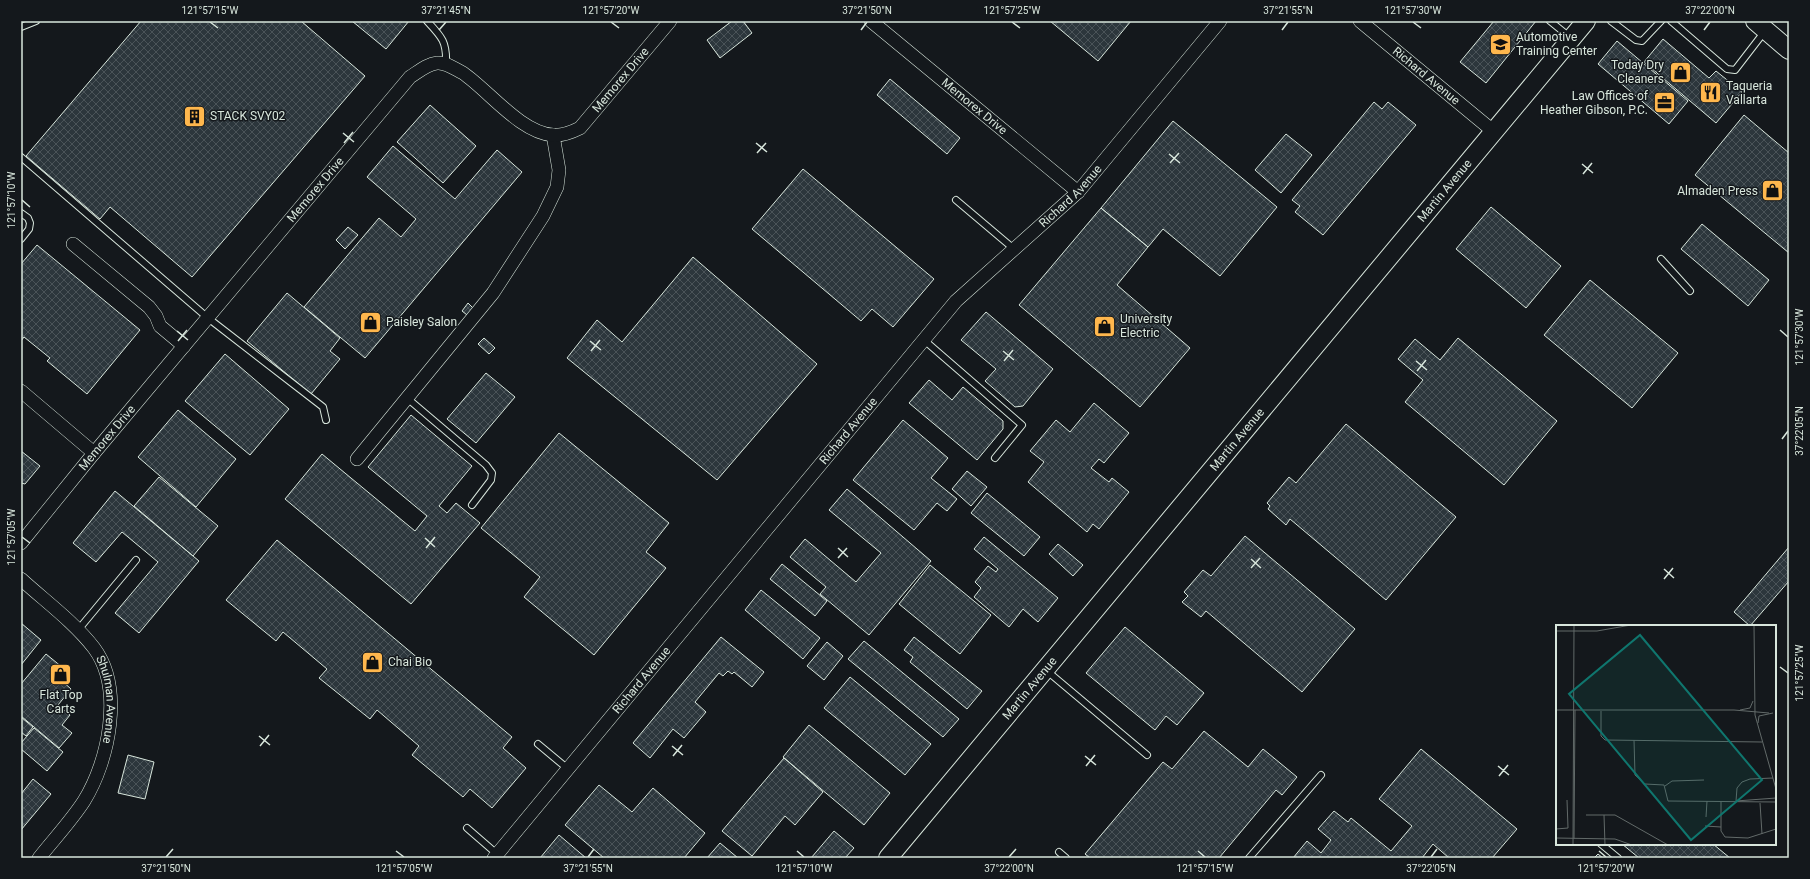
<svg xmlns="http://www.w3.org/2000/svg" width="1810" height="879" viewBox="0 0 1810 879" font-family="Roboto,sans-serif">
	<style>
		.building { fill: url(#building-cross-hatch); stroke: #d8e6dc }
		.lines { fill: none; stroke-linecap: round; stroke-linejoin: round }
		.lane-casing { stroke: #d8e6dc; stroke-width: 8 }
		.street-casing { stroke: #d8e6dc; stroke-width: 14 }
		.secondary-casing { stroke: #d8e6dc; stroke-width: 20 }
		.lane { stroke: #14181c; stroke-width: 6 }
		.street { stroke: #14181c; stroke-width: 13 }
		.secondary { stroke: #14181c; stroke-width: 18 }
		.ticks { fill: none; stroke: #d8e6dc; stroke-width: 1.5 }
		.labels { text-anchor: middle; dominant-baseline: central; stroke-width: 3; stroke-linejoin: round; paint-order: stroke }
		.poi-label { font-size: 12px; fill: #d8e6dc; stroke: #14181c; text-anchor: start }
		.street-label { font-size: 12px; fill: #d8e6dc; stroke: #14181c }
		.inset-road { fill: none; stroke: #626a69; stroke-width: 1 }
		.view { fill: #0f766e; fill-opacity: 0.15; stroke: #0f766e; stroke-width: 2 }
		.inset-edge { fill: none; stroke: #d8e6dc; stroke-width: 2 }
		.neatline { fill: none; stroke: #d8e6dc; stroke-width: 1.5 }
		.ticks-label { font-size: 10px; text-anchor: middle; fill: #d8e6dc }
	</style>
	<defs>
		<pattern id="building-cross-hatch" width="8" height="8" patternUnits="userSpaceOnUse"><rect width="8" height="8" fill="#2c363c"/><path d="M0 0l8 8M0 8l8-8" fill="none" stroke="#4a5358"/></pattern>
	</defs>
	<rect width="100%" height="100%" fill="#14181c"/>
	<!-- building -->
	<path class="building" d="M141 21H301L365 76 192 277 110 207 100 219 26 156Z
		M352 21H409L386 49Z
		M732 21H743L752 33 720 58 707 40Z
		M1050 21H1131L1098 61Z
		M1494 21H1536L1486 83 1460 62Z
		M1663 39 1709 78 1716 71 1742 92 1716 123 1644 62Z
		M1617 41 1688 101 1669 124 1598 64Z
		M890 79 960 138 947 154 877 95Z
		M1374 102 1382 109 1388 102 1416 125 1323 235 1295 212 1300 206 1292 200Z
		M430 105 476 146 443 183 397 142Z
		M1744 115 1789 153V253L1695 175Z
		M1173 121 1277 207 1220 276 1163 229 1148 247 1101 208Z
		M1286 134 1312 155 1281 193 1255 170Z
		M393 146 455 199 497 150 522 172 365 358 304 307 379 218 401 237 416 219 367 177Z
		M803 169 934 279 893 327 872 309 861 321 752 229Z
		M1491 207 1561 266 1526 308 1456 249Z
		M1101 208 1148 247 1117 285 1190 348 1140 407 1019 305Z
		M1702 224 1769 280 1748 306 1681 249Z
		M348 227 358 235 345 249 336 240Z
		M37 245 140 330 87 394 47 361 50 358 24 337 21 341V264Z
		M693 257 817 364 717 480 567 358 597 320 622 342Z
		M1590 280 1678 353 1632 408 1544 335Z
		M287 293 340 338 330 351 340 359 311 394 247 341Z
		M468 303 473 308 467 315 462 311Z
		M986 312 1053 369 1023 406 1015 407 985 381 996 369 961 340Z
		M484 338 495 348 489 354 478 344Z
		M1458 338 1557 421 1504 485 1405 402 1423 380 1398 359 1415 339 1440 360Z
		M225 354 289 409 250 455 185 401Z
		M486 373 515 397 476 443 447 419Z
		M929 380 952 400 963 387 1003 421V429L977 460 909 403Z
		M1094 403 1129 433 1104 463 1099 459 1091 468 1109 482 1112 478 1129 492 1099 529 1093 524 1087 532 1028 482 1044 462 1030 451 1056 420 1070 432Z
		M178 410 236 459 196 507 138 457Z
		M411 415 472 466 439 506 447 513 456 503 480 523 411 604 285 499 322 454 415 531 427 516 368 467Z
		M903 420 948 458 931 478 957 499 947 511 937 503 914 530 853 480Z
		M1346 424 1456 517 1386 600 1290 519 1286 525 1268 509 1270 506 1267 503 1289 477 1296 483Z
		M559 433 669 523 646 552 666 568 594 655 524 597 540 577 481 528Z
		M21 451 40 466 25 484 21 483Z
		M967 471 987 487 971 506 952 489Z
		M159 477 218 526 193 556 134 506Z
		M847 489 931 561 869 635 820 594 826 587 790 557 805 539 856 582 881 553 829 510Z
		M115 491 199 561 139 633 115 613 158 562 122 532 96 562 73 543Z
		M987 493 1040 537 1024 556 971 513Z
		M1245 536 1355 629 1302 692 1206 611 1201 617 1182 602 1188 596 1184 592 1203 570 1211 576Z
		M984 537 1058 598 1038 622 1023 609 1009 627 974 597 981 588 975 582 988 566 996 572 998 569 974 549Z
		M277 540 512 737 503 748 526 768 492 808 470 789 463 797 412 755 419 746 377 710 370 719 319 678 327 669 283 632 276 641 226 600Z
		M1058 544 1083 565 1073 576 1049 554Z
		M1789 547V581L1750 626 1734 612Z
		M782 564 827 601 815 616 770 579Z
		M930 565 991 615 960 654 899 604Z
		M761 590 820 638 803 659 745 610Z
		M21 623 41 640 21 665Z
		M1125 627 1204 693 1177 725 1166 716 1155 730 1086 673Z
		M721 637 764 672 752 687 734 672 732 674 728 671 723 676 719 673 695 702 706 712 684 738 673 729 650 758 633 743Z
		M914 637 982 691 967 709 910 662 913 657 904 650Z
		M864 641 959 719 943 737 848 659Z
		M827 642 843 656 824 680 807 666Z
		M46 654 68 672 61 680 71 689 58 705 70 715 62 725 72 733 59 748 21 716V684Z
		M850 677 931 744 905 775 824 708Z
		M21 717 33 727 26 736 21 732Z
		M809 725 890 793 864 825 783 757Z
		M34 728 63 752 47 771 21 749V743Z
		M1204 731 1248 767 1263 749 1297 777 1282 795 1276 790 1219 858H1090L1085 854 1163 762 1172 769Z
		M1421 749 1517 829 1492 858H1449L1433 844 1422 858H1293L1307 841 1321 853 1331 840 1318 829 1334 811 1348 822 1351 818 1391 851 1412 826 1379 799Z
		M128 755 154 762 145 799 118 793Z
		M784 758 823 792 795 825 785 816 752 856 722 831Z
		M33 779 51 794 21 830V794Z
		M599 785 632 812 653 788 705 833 684 858H604L565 825Z
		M834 831 854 848 845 858H811Z
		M559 835 586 858H540Z
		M720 843 738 858H707Z
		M1622 844H1713L1730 858H1639Z
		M1598 854 1603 858H1594Z"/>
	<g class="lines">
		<defs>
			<path id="lane" d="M427 21C442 37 447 42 446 64
				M1550 21 1571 38
				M1611 21 1636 40 1642 41 1661 21
				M1671 21 1727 69 1735 70 1765 31
				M21 27 36 21
				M21 157 208 318 323 407 326 420
				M956 200 1014 249
				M21 213 28 218 30 223 29 229 21 239
				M1661 259 1690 291
				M924 340 1022 425 995 458
				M407 398 486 465 492 473 491 480 472 505
				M78 630 136 560
				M1047 671 1147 755
				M538 744 568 769
				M467 828 497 854
				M1601 844 1618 858
				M1059 852 1066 858
				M1249 858 1321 775"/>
			<g id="street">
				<path id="s1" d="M871 21 1078 192"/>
				<path id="s2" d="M1360 21 1493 131"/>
				<path d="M73 244 149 307 156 316 160 326 184 346"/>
				<path d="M21 391 94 453"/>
				<path d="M357 459 493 293 543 216 557 187 559 170 553 135"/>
				<path id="s3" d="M21 543 94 453 410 77C418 72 427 64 437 63 446 62 455 69 463 73 489 91 521 133 553 135 562 136 572 132 580 128L670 21"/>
				<path id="s4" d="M21 579C45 601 74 622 94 648 124 688 109 761 84 801 71 821 54 839 39 858"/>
				<path id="s5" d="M494 858 956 301 1078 192 1220 21"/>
			</g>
			<g id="secondary">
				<path d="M1755 21 1789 50"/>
				<path id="s6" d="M888 858 1586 21"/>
			</g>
		</defs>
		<!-- lane casing -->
		<use href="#lane" class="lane-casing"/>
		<!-- street casing -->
		<use href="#street" class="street-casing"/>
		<!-- secondary casing -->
		<use href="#secondary" class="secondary-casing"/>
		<!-- lane -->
		<use href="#lane" class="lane"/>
		<!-- street -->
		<use href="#street" class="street"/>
		<!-- secondary -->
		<use href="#secondary" class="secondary"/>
	</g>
	<!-- ticks -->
	<path class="ticks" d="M210 22 218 28M611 22 619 28M1012 22 1020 28M1413 22 1421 28M439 30 446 22M861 30 867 22M1282 30 1288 22M1704 30 1710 22M343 133 354 142M344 143 353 132M756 143 767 152M757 153 766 143M1169 154 1180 163M1170 163 1179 153M1582 164 1593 173M1583 174 1592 163M22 200 30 207M1780 330 1788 337M177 331 188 340M178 341 187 330M590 341 601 350M591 351 600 340M1003 351 1014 360M1004 361 1013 350M1416 361 1427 370M1417 371 1426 360M1782 439 1788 431M22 537 30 543M425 538 435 547M426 548 435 537M838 548 848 557M838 558 847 548M1251 559 1261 568M1251 568 1260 558M1664 569 1674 578M1664 579 1673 568M1780 667 1788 673M259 736 270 745M260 746 269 735M672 746 683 755M673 756 682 745M1085 756 1096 765M1086 766 1095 755M1498 766 1509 775M1499 776 1508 765M396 851 404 857M797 851 804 857M1198 851 1205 857M1599 851 1606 857M166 857 173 849M588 857 594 849M1009 857 1016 849M1431 857 1437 849"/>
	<!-- icons -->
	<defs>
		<symbol id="school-square" viewBox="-11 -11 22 22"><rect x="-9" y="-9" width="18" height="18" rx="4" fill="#ffb74d" stroke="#14181c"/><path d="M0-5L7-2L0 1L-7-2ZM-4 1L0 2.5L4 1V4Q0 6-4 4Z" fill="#111"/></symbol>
		<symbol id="shop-square" viewBox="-11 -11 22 22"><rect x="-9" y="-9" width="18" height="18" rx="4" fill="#ffb74d" stroke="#14181c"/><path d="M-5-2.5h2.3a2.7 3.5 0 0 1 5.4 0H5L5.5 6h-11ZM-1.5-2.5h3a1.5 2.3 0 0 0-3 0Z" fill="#111"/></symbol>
		<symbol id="restaurant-square" viewBox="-11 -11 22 22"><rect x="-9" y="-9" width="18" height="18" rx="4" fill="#ffb74d" stroke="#14181c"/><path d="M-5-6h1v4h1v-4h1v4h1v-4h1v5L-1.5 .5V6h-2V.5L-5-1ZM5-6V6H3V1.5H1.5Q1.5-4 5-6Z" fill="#111"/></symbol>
		<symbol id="office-square" viewBox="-11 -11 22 22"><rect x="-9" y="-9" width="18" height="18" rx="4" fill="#ffb74d" stroke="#14181c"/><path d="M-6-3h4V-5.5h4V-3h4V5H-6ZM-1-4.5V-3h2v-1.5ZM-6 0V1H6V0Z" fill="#111"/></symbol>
		<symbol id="building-square" viewBox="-11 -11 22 22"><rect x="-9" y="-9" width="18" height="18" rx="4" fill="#ffb74d" stroke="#14181c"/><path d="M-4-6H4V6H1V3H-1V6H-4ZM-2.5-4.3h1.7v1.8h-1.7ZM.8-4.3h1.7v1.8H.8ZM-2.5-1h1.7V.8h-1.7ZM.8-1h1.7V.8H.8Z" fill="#111"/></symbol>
	</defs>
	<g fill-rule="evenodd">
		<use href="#school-square" x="1488" y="32" width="25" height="25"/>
		<use href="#shop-square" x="1668" y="60" width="25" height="25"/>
		<use href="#restaurant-square" x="1698" y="80" width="25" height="25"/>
		<use href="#office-square" x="1652" y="90" width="25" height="25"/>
		<use href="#building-square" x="182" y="104" width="25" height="25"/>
		<use href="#shop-square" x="1760" y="178" width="25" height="25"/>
		<use href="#shop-square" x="358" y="310" width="25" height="25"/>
		<use href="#shop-square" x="1092" y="314" width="25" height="25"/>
		<use href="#shop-square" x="360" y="650" width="25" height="25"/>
		<use href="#shop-square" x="48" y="662" width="25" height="25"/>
	</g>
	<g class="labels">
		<!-- poi labels -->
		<g class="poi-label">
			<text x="1516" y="37">Automotive<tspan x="1516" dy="14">Training Center</tspan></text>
			<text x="1664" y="65" text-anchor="end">Today Dry<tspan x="1664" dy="14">Cleaners</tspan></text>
			<text x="1726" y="86">Taqueria<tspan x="1726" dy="14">Vallarta</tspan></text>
			<text x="1648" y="96" text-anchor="end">Law Offices of<tspan x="1648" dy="14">Heather Gibson, P.C.</tspan></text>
			<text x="210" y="116">STACK SVY02</text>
			<text x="1758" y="191" text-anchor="end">Almaden Press</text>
			<text x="1120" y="319">University<tspan x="1120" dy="14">Electric</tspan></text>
			<text x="386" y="322">Paisley Salon</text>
			<text x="388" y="662">Chai Bio</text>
			<text x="61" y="695" text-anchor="middle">Flat Top<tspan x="61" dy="14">Carts</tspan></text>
		</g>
		<!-- street labels -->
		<g class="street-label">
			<text stroke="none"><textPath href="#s2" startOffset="86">Richard Avenue</textPath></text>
			<text stroke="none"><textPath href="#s3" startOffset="868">Memorex Drive</textPath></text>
			<text stroke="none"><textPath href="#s1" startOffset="134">Memorex Drive</textPath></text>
			<text stroke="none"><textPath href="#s3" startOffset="460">Memorex Drive</textPath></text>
			<text stroke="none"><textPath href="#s6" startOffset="869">Martin Avenue</textPath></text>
			<text stroke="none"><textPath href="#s5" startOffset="879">Richard Avenue</textPath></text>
			<text stroke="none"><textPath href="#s5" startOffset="555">Richard Avenue</textPath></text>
			<text stroke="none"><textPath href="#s3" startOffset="136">Memorex Drive</textPath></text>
			<text stroke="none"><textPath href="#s6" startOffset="545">Martin Avenue</textPath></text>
			<text stroke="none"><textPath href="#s5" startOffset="231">Richard Avenue</textPath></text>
			<text stroke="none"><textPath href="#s6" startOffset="221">Martin Avenue</textPath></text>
			<text stroke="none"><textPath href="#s4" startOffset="155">Shulman Avenue</textPath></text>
		</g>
	</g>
	<!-- overview -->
	<g transform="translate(1556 625)">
		<rect width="220" height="220" fill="#14181c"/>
		<path class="inset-road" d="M198 0 199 90 220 164M0 6H41L75 0M0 85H178L213 88M184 85 194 83 197 76M45 86V111L49 115 206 117M202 98 203 91 217 88M78 115 79 150 89 159 108 160 112 176 220 177M109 161 116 156 148 155M180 176 181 163 186 157 194 154 217 153M180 176 220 173M165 177V206L169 212 192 213 220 204M204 178 206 209M30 190H59L112 220M48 190 49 220M150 192 151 176M149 201 165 202M0 204 12 203 11 175M0 213 59 214 76 220M18 214 19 85M17 220 18 0"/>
		<path class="view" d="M84 10 206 155 135 215 13 69Z"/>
		<rect width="220" height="220" class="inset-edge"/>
	</g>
	<!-- border -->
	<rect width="1810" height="879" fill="none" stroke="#14181c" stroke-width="44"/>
	<rect x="22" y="22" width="1766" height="835" class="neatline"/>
	<g class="ticks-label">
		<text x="210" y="14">121°57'15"W</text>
		<text x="446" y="14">37°21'45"N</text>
		<text x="611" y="14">121°57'20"W</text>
		<text x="867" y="14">37°21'50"N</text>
		<text x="1012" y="14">121°57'25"W</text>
		<text x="1288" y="14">37°21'55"N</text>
		<text x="1413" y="14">121°57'30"W</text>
		<text x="1710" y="14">37°22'00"N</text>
		<text transform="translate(11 200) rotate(-90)" y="4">121°57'10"W</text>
		<text transform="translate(1799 337) rotate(-90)" y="4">121°57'30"W</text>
		<text transform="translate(1799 431) rotate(-90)" y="4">37°22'05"N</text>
		<text transform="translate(11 537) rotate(-90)" y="4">121°57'05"W</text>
		<text transform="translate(1799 673) rotate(-90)" y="4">121°57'25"W</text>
		<text x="166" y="872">37°21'50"N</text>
		<text x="404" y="872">121°57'05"W</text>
		<text x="588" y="872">37°21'55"N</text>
		<text x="804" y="872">121°57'10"W</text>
		<text x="1009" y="872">37°22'00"N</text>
		<text x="1205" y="872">121°57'15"W</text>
		<text x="1431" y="872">37°22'05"N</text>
		<text x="1606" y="872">121°57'20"W</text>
	</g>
</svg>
